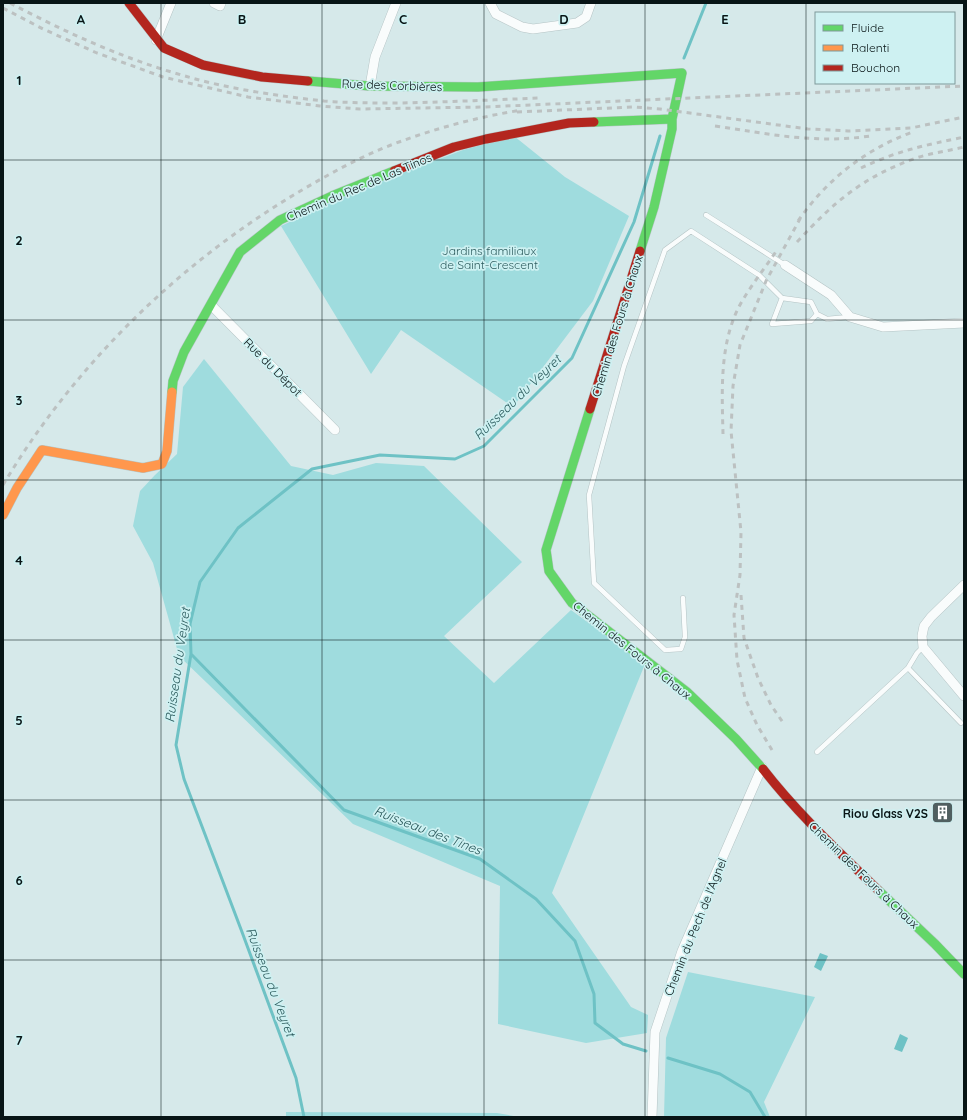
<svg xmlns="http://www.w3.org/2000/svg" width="967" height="1120" viewBox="0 0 967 1120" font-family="Quicksand,sans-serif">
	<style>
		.green { fill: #9fdcde }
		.water { fill: #6ec2c5 }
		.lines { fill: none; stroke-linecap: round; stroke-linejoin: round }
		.stream { stroke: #6ec2c5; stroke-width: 3 }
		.lane-casing { stroke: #b5c4c5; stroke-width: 5.5 }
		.street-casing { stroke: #b5c4c5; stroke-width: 10 }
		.fast-casing { stroke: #b5c4c5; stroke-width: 10 }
		.slow-casing { stroke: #b5c4c5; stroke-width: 10 }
		.jam-casing { stroke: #b5c4c5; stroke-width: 10 }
		.lane { stroke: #f9fcfc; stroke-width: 4.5 }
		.street { stroke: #f9fcfc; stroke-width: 9 }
		.fast { stroke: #63d668; stroke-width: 9 }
		.slow { stroke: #ff974d; stroke-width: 9 }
		.jam { stroke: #b3261e; stroke-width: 9 }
		.rail { stroke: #bcc1c1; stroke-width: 3; stroke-dasharray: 5 5; stroke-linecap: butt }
		.grid { fill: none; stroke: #081516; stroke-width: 1; stroke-opacity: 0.55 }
		.labels { text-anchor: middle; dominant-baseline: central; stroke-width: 3.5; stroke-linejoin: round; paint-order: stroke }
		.street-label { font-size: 12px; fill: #081516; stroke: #cef1f2 }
		.park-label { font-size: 12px; fill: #2e5d5f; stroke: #cef1f2 }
		.poi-label { font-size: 12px; font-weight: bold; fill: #081516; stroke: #cef1f2; text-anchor: end }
		.water-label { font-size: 13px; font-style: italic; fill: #2c5b5d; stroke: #cef1f2 }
		.grid-label { font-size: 13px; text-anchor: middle; font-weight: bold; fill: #081516; stroke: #cef1f2; stroke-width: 3.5; stroke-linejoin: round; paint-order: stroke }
	</style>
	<rect width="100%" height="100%" fill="#d6e9ea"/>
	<!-- green -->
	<path class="green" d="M514 136 565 177 629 216 593 301 513 407 401 330 371 374 281 226 357 190 463 150Z
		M204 359 291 466 333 475 376 463 424 466 522 562 444 636 494 683 571 610 645 664 552 893 631 1007 648 1015 647 1033 586 1043 498 1024 500 886 353 824 179 656 153 563 133 526 140 491 155 475 177 454 183 387Z
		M688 972 815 997 764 1102 770 1117H664L666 1038Z
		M286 1112 497 1113 519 1117H286Z"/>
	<!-- water -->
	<path class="water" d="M820 953 828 956 821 971 814 967Z
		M900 1034 908 1038 902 1052 894 1049Z"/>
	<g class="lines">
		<!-- stream -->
		<path class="stream" d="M684 58 706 3
			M191 654 344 810 480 859 536 899 575 941 594 994 595 1023 623 1044 646 1051
			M668 1058 720 1074 750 1092 765 1117
			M304 1117 296 1078 242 932 184 779 176 745 191 654 190 624 200 582 238 528 312 469 380 455 455 459 484 446 572 358 634 222 660 136"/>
		<defs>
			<path id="lane" d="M706 215 785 265
				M817 314 811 321 772 324 782 298 811 302 817 314 827 319 849 317
				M683 598 685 637 681 649 665 650 594 583 589 495 624 366 665 250 691 231 759 275 782 298
				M908 668 961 723
				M817 752 908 668 917 653 923 647"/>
			<path id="street" d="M214 3 220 6 221 3
				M490 3 496 14 522 27 533 29 577 23 586 17 591 3
				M156 40 171 3
				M370 86 375 57 396 3
				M785 265 831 295 850 317 883 327 964 323
				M211 305 335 430
				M964 585 931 617 924 626 922 636 923 647 964 696
				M652 1117 655 1032 682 951 762 767"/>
			<path id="fast" d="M308 81 370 86 478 87 682 73 672 119V129L654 207 640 251
				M594 122 672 119
				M172 392 173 381 184 352 240 252 280 220 332 196 394 171
				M590 409 546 550 549 571 572 603 687 692 736 739 763 769
				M878 890 935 944 964 974"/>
			<path id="slow" d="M3 515 17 488 42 450 143 468 162 464 167 451 172 392"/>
			<path id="jam" d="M129 3 164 48 203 65 262 77 308 81
				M394 171 454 147 486 139 569 123 594 122
				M590 409 640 251
				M763 769C797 813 838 851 878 890"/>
		</defs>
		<!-- lane casing -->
		<use href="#lane" class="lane-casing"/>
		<!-- street casing -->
		<use href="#street" class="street-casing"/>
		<!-- fast casing -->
		<use href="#fast" class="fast-casing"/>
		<!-- slow casing -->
		<use href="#slow" class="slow-casing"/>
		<!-- jam casing -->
		<use href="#jam" class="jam-casing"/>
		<!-- lane -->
		<use href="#lane" class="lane"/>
		<!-- street -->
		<use href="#street" class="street"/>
		<!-- fast -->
		<use href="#fast" class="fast"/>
		<!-- slow -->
		<use href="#slow" class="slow"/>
		<!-- jam -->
		<use href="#jam" class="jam"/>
		<!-- rail -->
		<path class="rail" d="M10 3C65 32 124 59 185 76 228 89 279 96 324 101 349 103 374 103 400 103 446 102 492 100 538 98
			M3 8 43 29 97 53 163 77 248 97 320 106 360 109 484 107 964 86
			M517 112 634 107 660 109 808 129 848 131 911 128 964 117
			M715 126C769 134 816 144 870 136
			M861 168C896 151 926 145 964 137
			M798 221C828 178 866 149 915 131
			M797 242C835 201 863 177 916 158 931 153 948 151 964 147
			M723 434C722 391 719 342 741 303 752 284 765 268 777 250
			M3 485C75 364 181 261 302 190 331 173 360 157 391 145 433 129 477 117 522 110
			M741 595 744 638 758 678 771 705 784 724
			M772 750 757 725 745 698 737 660 734 615 740 575 741 532 731 431 733 386 740 345 766 281 801 217"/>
	</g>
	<!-- grid -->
	<path class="grid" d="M161 3V1117M322 3V1117M484 3V1117M645 3V1117M806 3V1117M3 160H964M3 320H964M3 480H964M3 640H964M3 800H964M3 960H964"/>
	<!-- icons -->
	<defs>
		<symbol id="building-square" viewBox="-11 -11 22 22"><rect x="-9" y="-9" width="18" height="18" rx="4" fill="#505f60" stroke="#cef1f2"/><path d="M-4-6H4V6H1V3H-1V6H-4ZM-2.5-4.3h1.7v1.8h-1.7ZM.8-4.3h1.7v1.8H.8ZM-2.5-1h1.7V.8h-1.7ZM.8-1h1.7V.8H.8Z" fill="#fff"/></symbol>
	</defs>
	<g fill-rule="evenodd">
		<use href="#building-square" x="930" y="800" width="25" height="25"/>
	</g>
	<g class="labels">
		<!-- street labels -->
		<g class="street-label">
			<text transform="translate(392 85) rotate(2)">Rue des Corbières</text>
			<text transform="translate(359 187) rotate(-23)">Chemin du Rec de Las Tinos</text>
			<text transform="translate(617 326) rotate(-73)">Chemin des Fours à Chaux</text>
			<text transform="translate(273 367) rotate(45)">Rue du Dépot</text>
			<text transform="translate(632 650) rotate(39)">Chemin des Fours à Chaux</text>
			<text transform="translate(864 875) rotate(44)">Chemin des Fours à Chaux</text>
			<text transform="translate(695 927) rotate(-68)">Chemin du Pech de l'Agnel</text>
		</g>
		<!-- park labels -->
		<g class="park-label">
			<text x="489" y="250">Jardins familiaux<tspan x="489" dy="14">de Saint-Crescent</tspan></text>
		</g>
		<!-- poi labels -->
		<g class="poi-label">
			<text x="928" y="813">Riou Glass V2S</text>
		</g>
		<!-- water labels -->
		<g class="water-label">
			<text transform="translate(517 397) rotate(-44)">Ruisseau du Veyret</text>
			<text transform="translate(177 665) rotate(-82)">Ruisseau du Veyret</text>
			<text transform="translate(428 830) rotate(21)">Ruisseau des Tines</text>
			<text transform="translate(271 982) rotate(69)">Ruisseau du Veyret</text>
		</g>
	</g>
	<g class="grid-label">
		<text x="81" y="24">A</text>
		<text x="242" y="24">B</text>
		<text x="403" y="24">C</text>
		<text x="564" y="24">D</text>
		<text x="725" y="24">E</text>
		<text x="19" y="85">1</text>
		<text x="19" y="245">2</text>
		<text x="19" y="405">3</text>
		<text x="19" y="565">4</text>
		<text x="19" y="725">5</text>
		<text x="19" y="885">6</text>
		<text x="19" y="1045">7</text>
	</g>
	<!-- border -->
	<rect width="967" height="1120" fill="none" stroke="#081516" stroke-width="8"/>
	<!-- legend -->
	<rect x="815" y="12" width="140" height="72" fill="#cef1f2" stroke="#7f999a"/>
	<rect x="823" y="25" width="20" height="6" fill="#63d668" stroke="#7f999a"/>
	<text x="851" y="32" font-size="12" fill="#081516">Fluide</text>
	<rect x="823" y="45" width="20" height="6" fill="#ff974d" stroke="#7f999a"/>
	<text x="851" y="52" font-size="12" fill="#081516">Ralenti</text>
	<rect x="823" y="65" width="20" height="6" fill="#b3261e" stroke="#7f999a"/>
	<text x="851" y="72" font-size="12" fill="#081516">Bouchon</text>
</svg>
